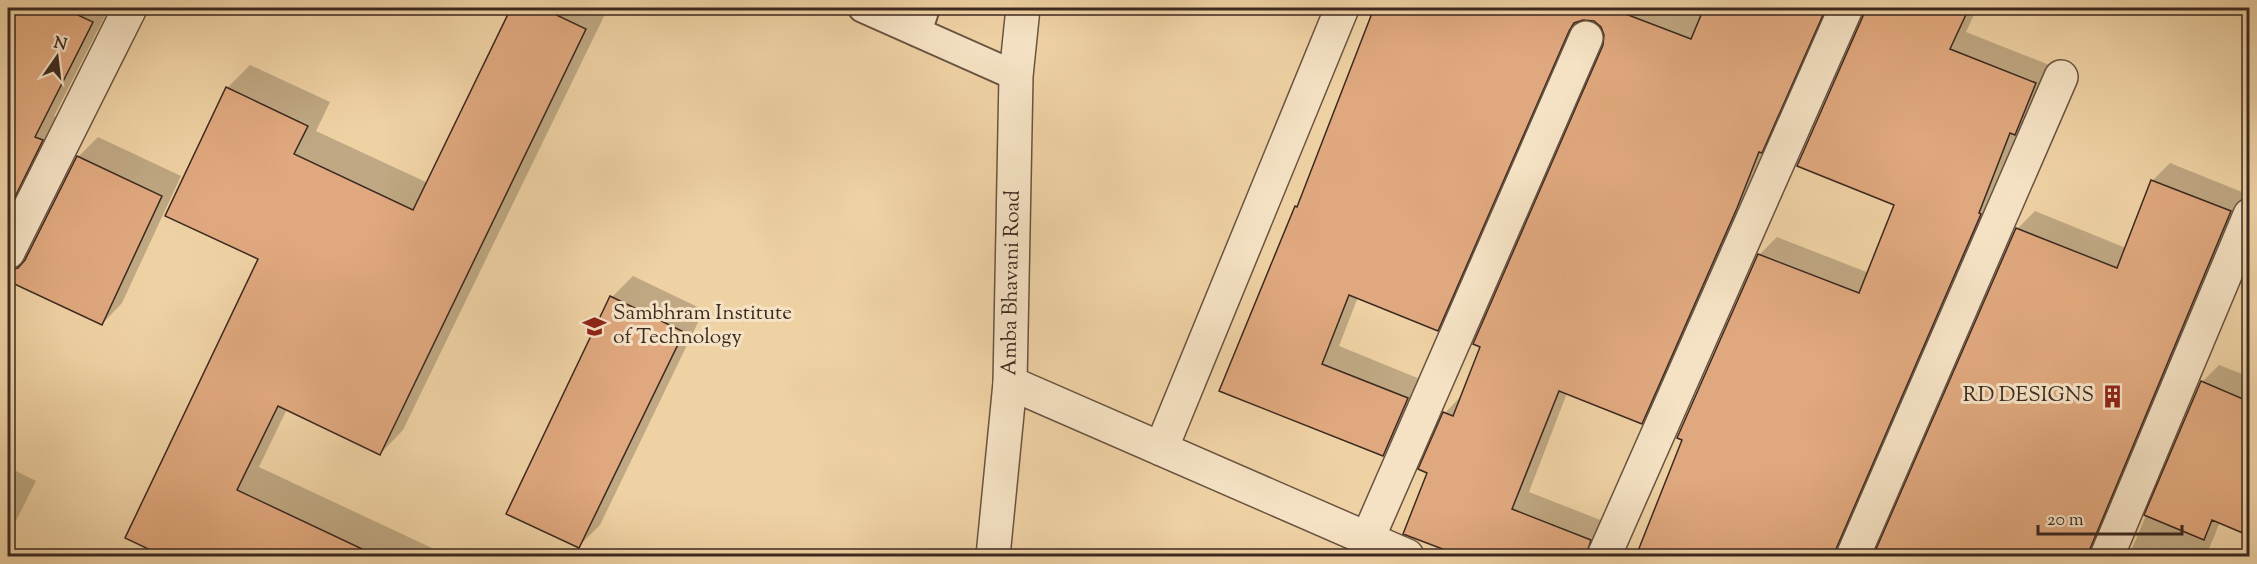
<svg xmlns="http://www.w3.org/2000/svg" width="2257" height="564" viewBox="0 0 2257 564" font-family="'Sorts Mill Goudy',serif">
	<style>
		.shadow { fill: #0003 }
		.building { fill: #e0a87e; stroke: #3c2920; stroke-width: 1.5 }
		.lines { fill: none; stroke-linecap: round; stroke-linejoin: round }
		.service-casing { stroke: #695341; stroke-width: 32 }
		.minor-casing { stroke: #695341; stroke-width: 36 }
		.tertiary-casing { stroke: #695341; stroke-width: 36 }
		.service { stroke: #f5e2c4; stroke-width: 28 }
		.minor { stroke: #f5e2c4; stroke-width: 33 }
		.tertiary { stroke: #f5e2c4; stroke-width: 33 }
		.labels { text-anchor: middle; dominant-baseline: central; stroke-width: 6; stroke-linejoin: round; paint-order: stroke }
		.street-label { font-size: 21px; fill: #3c2920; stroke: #f5e2c4 }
		.poi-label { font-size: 21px; fill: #3c2920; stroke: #f5e2c4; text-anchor: start }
	</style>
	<rect width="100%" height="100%" fill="#efd2a4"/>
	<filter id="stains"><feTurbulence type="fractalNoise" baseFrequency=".00333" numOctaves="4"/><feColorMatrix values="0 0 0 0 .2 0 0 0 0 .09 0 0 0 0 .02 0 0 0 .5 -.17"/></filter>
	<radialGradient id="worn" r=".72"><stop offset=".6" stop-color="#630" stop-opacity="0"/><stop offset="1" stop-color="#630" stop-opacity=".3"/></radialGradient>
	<!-- shadow -->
	<path class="shadow" d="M8 8H109L54 116 62 120 21 249 31 251 78 157 98 137 181 176 122 303 102 324 8 279Z
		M513 8H608L403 430 380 454 287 409 259 467 449 556H167L127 538 260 259 227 88 250 65 330 102 316 131 428 183Z
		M1383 8H1402L1466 33 1476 8H1834L1659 405 1641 422 1567 393 1529 492 1603 521 1589 556H1465L1405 533 1429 472 1445 413 1462 395 1605 46 1606 35 1603 26 1595 20 1583 18 1455 311 1438 329 1358 297 1339 346 1425 381 1400 436 1383 454 1221 390 1296 207 1300 202 1371 19Z
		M1866 8H1977L1966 32 2052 66 1864 556H1637L1759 255 1777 237 1869 273 1896 204 1865 15Z
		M2170 163 2247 194 2107 530 2119 556H1875L2017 229 2035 211 2126 248 2152 181Z
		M633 276 704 310 600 525 579 546 612 297Z
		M2219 365 2250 377V534L2220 522 2206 556H2129L2202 382Z
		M8 467 36 481 8 537Z"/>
	<!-- building -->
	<path class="building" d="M8 8H63L93 22 35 137 43 140 8 211Z
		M511 8H542L586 29 380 455 278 406 237 490 377 556H163L125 538 258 259 165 216 226 87 308 126 294 154 413 210Z
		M1374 8H1610L1691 39 1704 8H1826L1762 153 1759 152 1737 208 1642 424 1559 391 1512 509 1591 540 1586 556H1461L1403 534 1427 473 1418 469 1443 412 1453 416 1480 347 1473 344 1603 45 1604 35 1601 27 1594 21 1583 20 1574 23 1569 31 1438 331 1349 295 1322 364 1408 398 1383 456 1219 391 1295 206 1297 207Z
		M1864 8H1969L1950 49 2036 83 2015 135 2010 133 1979 213 1981 214 1836 549 1835 556H1636L1682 440 1677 438 1758 254 1859 293 1894 205 1797 166 1863 16Z
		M77 156 162 196 102 325 8 281V270L18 268 25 260Z
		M2151 180 2231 211 2090 549 2089 556H1873L2016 228 2117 268Z
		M610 296 684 332 579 548 506 514Z
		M2201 381 2250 402V536L2212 520 2204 540 2144 515Z"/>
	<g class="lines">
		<defs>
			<path id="service" d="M863 8 1016 76
				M917 32 925 8"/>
			<path id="minor" d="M8 252 130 8
				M1010 383 1407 556
				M1161 449 1342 8
				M1367 540 1586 38
				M1604 556 1846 8
				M1853 556 2061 77
				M2107 556 2250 215"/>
			<g id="tertiary">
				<path id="s1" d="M993 556 1010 383 1016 76 1023 8"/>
			</g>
		</defs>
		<!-- service casing -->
		<use href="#service" class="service-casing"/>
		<!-- minor casing -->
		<use href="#minor" class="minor-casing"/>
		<!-- tertiary casing -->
		<use href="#tertiary" class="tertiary-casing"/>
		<!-- service -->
		<use href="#service" class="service"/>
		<!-- minor -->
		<use href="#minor" class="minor"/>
		<!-- tertiary -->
		<use href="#tertiary" class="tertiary"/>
	</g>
	<!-- icons -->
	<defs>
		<symbol id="university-bare" viewBox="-9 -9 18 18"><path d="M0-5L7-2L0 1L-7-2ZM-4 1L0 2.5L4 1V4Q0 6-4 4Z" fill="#8f2418" stroke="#f5e2c4" stroke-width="2.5" paint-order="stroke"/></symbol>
		<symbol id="building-bare" viewBox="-9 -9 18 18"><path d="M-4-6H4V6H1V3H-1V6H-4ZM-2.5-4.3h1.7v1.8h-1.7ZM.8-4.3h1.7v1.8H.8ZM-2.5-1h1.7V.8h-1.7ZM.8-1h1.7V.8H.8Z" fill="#8f2418" stroke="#f5e2c4" stroke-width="2.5" paint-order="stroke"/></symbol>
	</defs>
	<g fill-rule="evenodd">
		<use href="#university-bare" x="578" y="310" width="33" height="33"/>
		<use href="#building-bare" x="2096" y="380" width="33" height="33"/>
	</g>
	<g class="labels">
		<!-- street labels -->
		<g class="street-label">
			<text stroke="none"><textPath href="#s1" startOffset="274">Amba Bhavani Road</textPath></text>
		</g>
		<!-- poi labels -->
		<g class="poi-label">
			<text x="613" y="314">Sambhram Institute<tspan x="613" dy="24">of Technology</tspan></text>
			<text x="2094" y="396" text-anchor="end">RD DESIGNS</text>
		</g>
	</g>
	<!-- margin -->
	<rect width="2257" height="564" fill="none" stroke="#efd2a4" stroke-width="30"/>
	<rect x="9" y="9" width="2239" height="546" fill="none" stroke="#3c2920" stroke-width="3"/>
	<rect x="15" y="15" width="2227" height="534" fill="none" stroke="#3c2920" stroke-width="1.5"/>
	<!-- north arrow -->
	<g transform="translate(57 57) rotate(14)" stroke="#f5e2c4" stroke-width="4.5" paint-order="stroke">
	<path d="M0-4.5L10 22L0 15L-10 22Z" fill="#3c2920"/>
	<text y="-9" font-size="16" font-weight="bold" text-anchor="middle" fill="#3c2920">N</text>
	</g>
	<!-- scale -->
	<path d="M2038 525v9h144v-9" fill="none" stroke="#3c2920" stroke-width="3"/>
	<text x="2047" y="525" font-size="18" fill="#3c2920" stroke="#f5e2c4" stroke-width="4.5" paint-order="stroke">20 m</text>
	<rect width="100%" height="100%" filter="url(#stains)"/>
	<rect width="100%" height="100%" fill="url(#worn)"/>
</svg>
